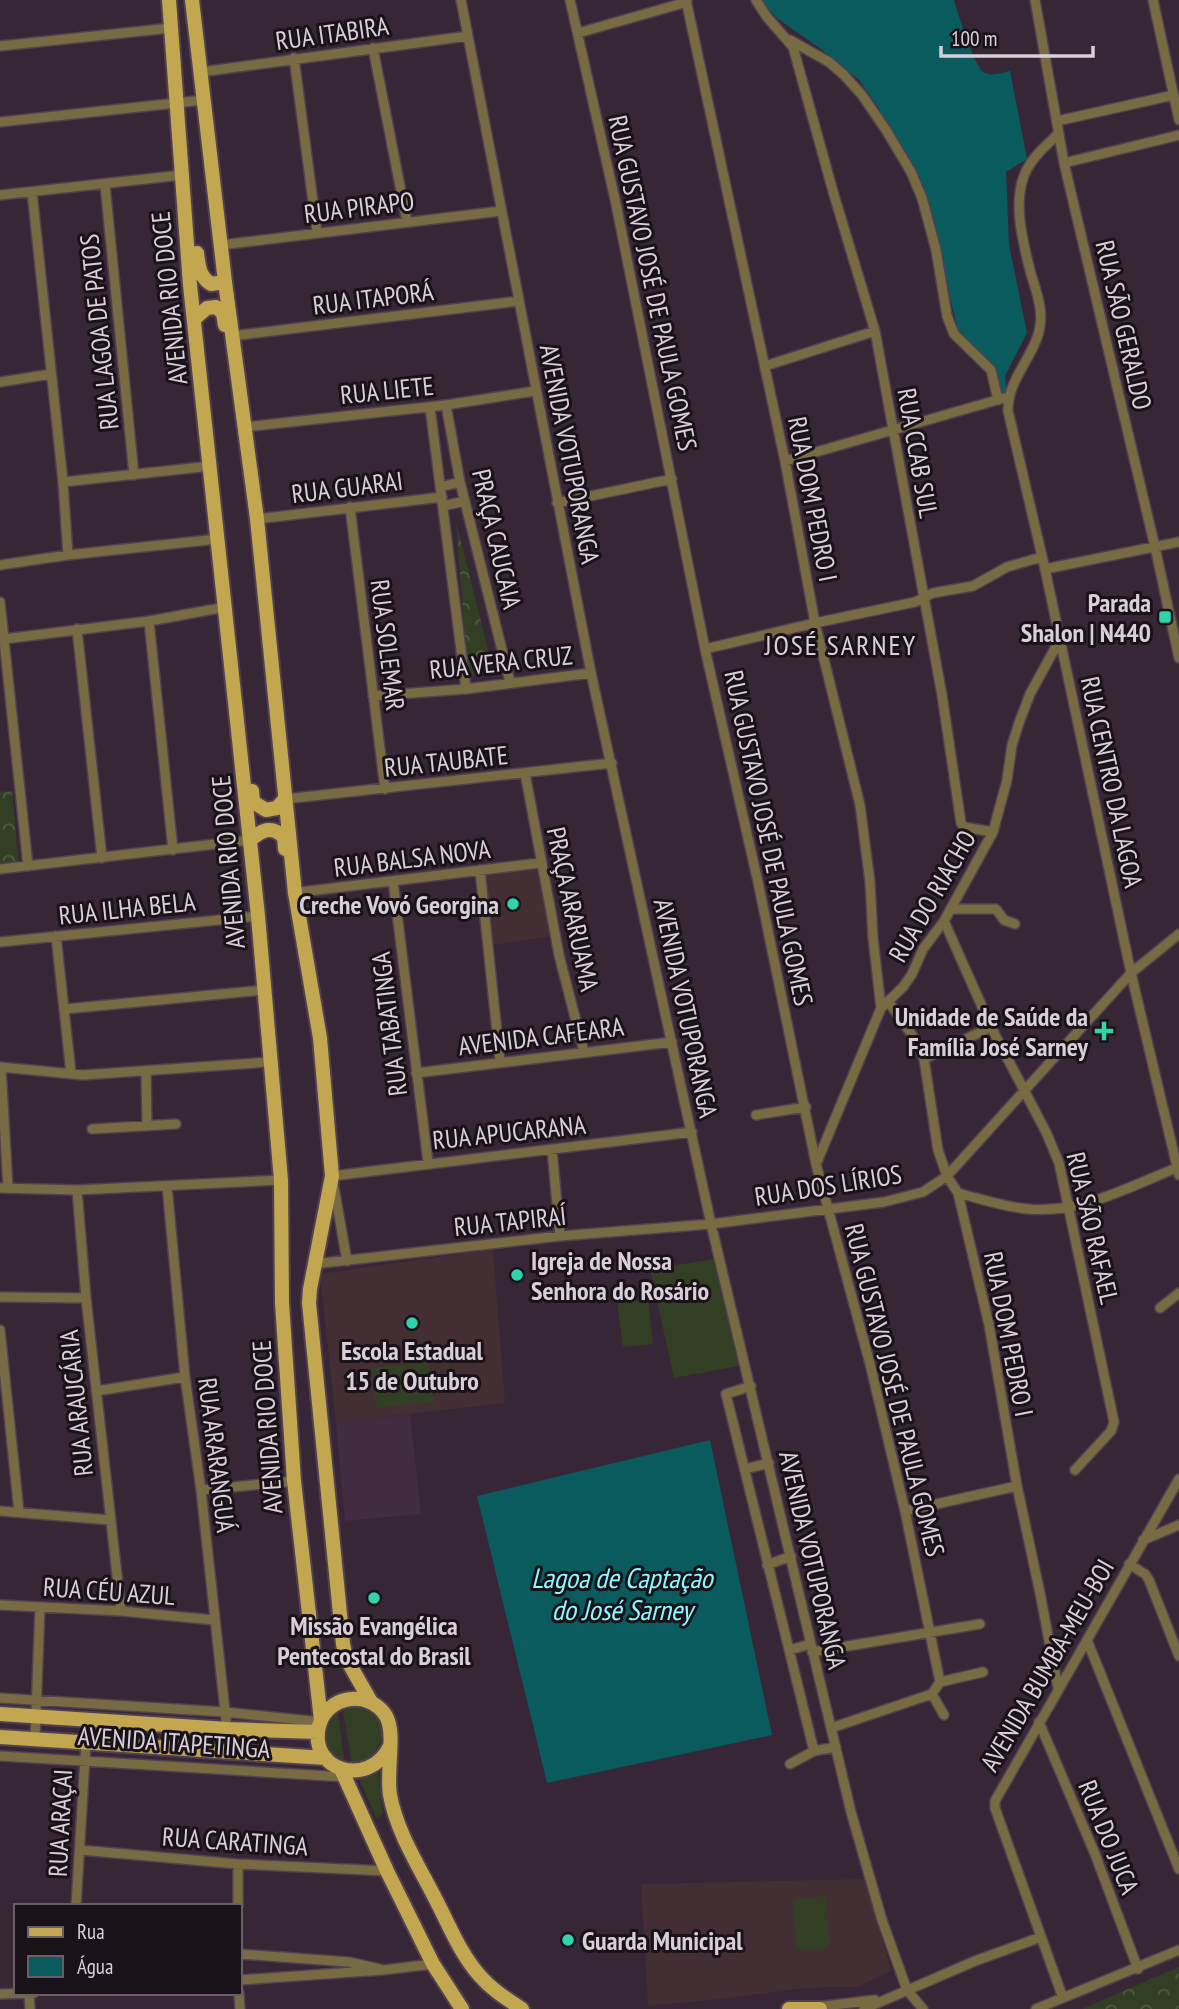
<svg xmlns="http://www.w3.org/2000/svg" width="1179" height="2009" viewBox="0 0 1179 2009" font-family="'PT Sans Narrow',sans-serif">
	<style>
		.built { fill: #422c41 }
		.education { fill: #422e33 }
		.grass { fill: #323f24 }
		.park { fill: url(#park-crowns) }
		.water { fill: #095b5e }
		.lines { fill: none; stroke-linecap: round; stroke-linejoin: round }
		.minor-casing { stroke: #514150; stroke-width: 12 }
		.primary-casing { stroke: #514150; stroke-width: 18 }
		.minor { stroke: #786a43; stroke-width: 9 }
		.primary { stroke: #c3a650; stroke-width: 14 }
		.poi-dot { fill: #2fd4aa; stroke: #1a1219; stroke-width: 2.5 }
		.labels { text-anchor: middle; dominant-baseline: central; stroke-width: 6; stroke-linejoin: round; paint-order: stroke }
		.street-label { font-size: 26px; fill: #dacfd9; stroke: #1a1219 }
		.poi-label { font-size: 26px; font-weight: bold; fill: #dacfd9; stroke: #1a1219; text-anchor: end }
		.neighbourhood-label { font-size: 28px; letter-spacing: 2px; fill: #dacfd9; stroke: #1a1219 }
		.water-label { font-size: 28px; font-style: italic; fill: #8df9fe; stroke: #1a1219 }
	</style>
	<defs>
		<pattern id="park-crowns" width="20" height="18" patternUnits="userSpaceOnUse" patternTransform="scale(1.75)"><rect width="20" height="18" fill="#323f24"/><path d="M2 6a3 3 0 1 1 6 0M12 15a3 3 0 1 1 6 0" fill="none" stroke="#4f5a43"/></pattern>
	</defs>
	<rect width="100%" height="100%" fill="#372636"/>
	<!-- built -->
	<path class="built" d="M410 1414 421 1514 345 1521 336 1422Z"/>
	<!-- education -->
	<path class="education" d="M535 864 552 936 486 946 477 872Z
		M493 1249 505 1403 336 1422 320 1274Z
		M865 1879 891 1971 857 1987H825L787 1990 722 1999 648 2006 641 1884Z"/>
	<!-- grass -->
	<path class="grass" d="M715 1259 739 1366 674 1378 650 1269Z
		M648 1299 653 1344 623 1347 617 1303Z
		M428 1362 434 1402 376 1408 372 1368Z
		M342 1704H365C369 1708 378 1714 381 1719 388 1732 376 1758 363 1763 362 1764 353 1765 352 1765Z
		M337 1706 345 1764 330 1758 322 1728Z
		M378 1771 383 1814 376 1818 359 1779 371 1776Z
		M826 1896 830 1948 796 1950 793 1899Z"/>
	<!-- park -->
	<path class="park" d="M456 522 494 673 468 676Z
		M12 791 19 862 0 864V792Z
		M1179 1967V2009H1082Z"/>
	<!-- water -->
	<path class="water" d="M760 0H954C957 12 975 66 983 72 990 77 1002 73 1010 71L1027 159 1006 172 1009 245 1027 333 1005 376 1007 394 998 395 993 369 959 333 921 183 878 107 859 80 821 49 778 19Z
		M710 1440 772 1735 547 1783 477 1496Z"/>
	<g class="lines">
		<defs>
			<path id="minor" d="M461 0 591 673 711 1224 851 1812 882 1920 907 1990 923 2009
				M570 0 616 204 705 649 758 882 816 1164 870 1364 905 1511 940 1682
				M686 0 785 461 815 623 860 805 870 882 873 938 881 1008
				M756 0 767 17 793 47 834 195 875 331 942 695 961 823 964 827 993 832
				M1035 0 1064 163 1155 547 1179 658
				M1153 0 1179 120
				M578 33 687 2
				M790 40 829 62 844 75 862 95 886 130 911 172 922 198 936 250 947 316 954 334 991 370 998 400
				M0 46 171 28
				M373 48 407 222
				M294 58 317 232
				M201 72 468 36
				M1057 121 1174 95
				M0 122 204 100
				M1059 133C1048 144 1035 154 1027 169 1011 199 1023 243 1031 274 1036 291 1043 308 1040 326 1036 355 1007 379 1008 411L1045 569 1131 973 1179 1175
				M1064 163 1179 135
				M105 185 134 475
				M32 192 63 482 68 555
				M0 195 182 175
				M221 245 501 211
				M232 336 519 301
				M765 366 875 331
				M0 382 51 374
				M446 405 460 482 510 682
				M430 407 466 689
				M244 427 446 405 535 391
				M785 461 1004 398
				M63 482 211 466
				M440 487 460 482
				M557 503 672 479
				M443 506 465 501
				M350 507 385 789
				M257 519 442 497
				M0 565 68 555 218 539
				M1045 569 1179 542
				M0 602 28 866
				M149 621 173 850
				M77 629 102 858
				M4 639 149 621 226 607
				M705 649 815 623 915 602 933 593 973 586 1007 567 1042 557
				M373 696 466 689 591 673
				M525 773 559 955 584 1052
				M285 799 612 763
				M0 869 250 840
				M480 870 500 1061
				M393 881 428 1162
				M292 893 540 863
				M951 909H996L1004 920 1015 924
				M944 921 992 1029 1046 1132 1059 1163 1114 1422 1111 1431 1075 1470
				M56 936 71 1073
				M0 942 258 916
				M888 1001 912 1035 924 1059 938 1150 947 1176 958 1193 989 1325 1017 1486 1040 1593 1058 1688
				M65 1009 264 990
				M924 1059 991 1027
				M0 1067 83 1075 269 1062
				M1 1067 8 1188
				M146 1072 147 1126
				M416 1073 672 1042
				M756 1115 806 1107
				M92 1129 176 1124
				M552 1150 560 1236
				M817 1162 881 1008 903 987 912 974 923 949 944 921 993 832 1007 780 1012 745 1019 723 1030 694 1060 639
				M167 1186 185 1377 201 1490 227 1729
				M0 1188 77 1190 281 1180
				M77 1190 86 1298 121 1611
				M958 1193C981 1199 1004 1207 1028 1209 1082 1214 1130 1186 1179 1167
				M347 1261 332 1176 692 1132
				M314 1264 560 1236 711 1224 884 1202 923 1192 947 1176 1131 973 1179 934
				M0 1297 86 1298
				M1160 1308 1179 1293
				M0 1330 19 1512
				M751 1386 726 1394 814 1751
				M96 1391 185 1377
				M745 1469 769 1463
				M201 1490 294 1481
				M0 1511 110 1520
				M905 1511 1017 1486
				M1143 1540 1179 1525
				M1129 1564 1145 1574 1149 1580 1179 1656
				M767 1565 791 1556
				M0 1605 121 1611 214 1620
				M1087 1640 1179 1869
				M789 1650 811 1644
				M812 1652 980 1624
				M932 1694 944 1715
				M0 1698 225 1712 321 1722
				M1039 1722 1095 1854 1138 1969
				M831 1728 932 1694 940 1682 983 1672
				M35 1738 40 1607
				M0 1756 345 1777
				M790 1764 814 1751 836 1747
				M80 1850 238 1864 387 1871
				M76 1906 86 1742
				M238 1906V1864
				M240 1954 349 1962 380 1969
				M240 1980 383 1970 433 1964
				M239 1993 240 2009
				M0 1994 34 1993
				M29 1994 30 2009
				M1063 1998 995 1808V1801L1179 1479
				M816 2007 875 2000
				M864 2009 975 1961 1041 1937
				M1036 2009 1179 1950"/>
			<path id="primary" d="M169 0 190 285 258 916 281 1180 282 1303 294 1481 321 1720
				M192 0 225 282 257 519 295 893 320 1038 332 1176 310 1289 309 1303 343 1644 346 1658 371 1702
				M197 253C199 267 199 276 211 284L225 282
				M194 319 207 308 216 307 223 313 225 325
				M252 791 253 802 266 810 277 808 285 799
				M250 840C262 830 271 825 284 837L285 849
				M0 1714 227 1729 318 1732
				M0 1737 326 1758
				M390 1746C369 1789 308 1771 319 1726 327 1695 369 1689 386 1716 396 1733 386 1772 390 1795 397 1833 420 1868 437 1902 450 1927 461 1955 480 1976 492 1990 507 1999 522 2009
				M341 1769 387 1871 433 1964 462 2009
				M789 2009H820"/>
		</defs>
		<!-- minor casing -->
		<use href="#minor" class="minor-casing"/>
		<!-- primary casing -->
		<use href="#primary" class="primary-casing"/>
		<!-- minor -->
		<use href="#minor" class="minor"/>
		<!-- primary -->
		<use href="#primary" class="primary"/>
	</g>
	<!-- markers -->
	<g class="poi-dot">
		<rect x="1158" y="610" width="14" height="14" rx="3.5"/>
		<circle cx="513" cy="904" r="7"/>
		<path d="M1100.5 1020.5h7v7h7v7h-7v7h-7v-7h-7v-7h7z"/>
		<circle cx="517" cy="1275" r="7"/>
		<circle cx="412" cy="1323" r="7"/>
		<circle cx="374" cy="1598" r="7"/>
		<circle cx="568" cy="1940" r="7"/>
	</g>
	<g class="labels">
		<!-- street labels -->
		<g class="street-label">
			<text transform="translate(332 33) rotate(-8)">RUA ITABIRA</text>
			<text transform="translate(359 207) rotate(-7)">RUA PIRAPO</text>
			<text transform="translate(653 283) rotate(78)">RUA GUSTAVO JOSÉ DE PAULA GOMES</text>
			<text transform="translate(169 298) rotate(-96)">AVENIDA RIO DOCE</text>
			<text transform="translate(373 298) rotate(-7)">RUA ITAPORÁ</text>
			<text transform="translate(1124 325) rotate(77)">RUA SÃO GERALDO</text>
			<text transform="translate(99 332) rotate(-96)">RUA LAGOA DE PATOS</text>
			<text transform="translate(387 390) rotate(-6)">RUA LIETE</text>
			<text transform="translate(918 453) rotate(80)">RUA CCAB SUL</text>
			<text transform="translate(570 454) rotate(79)">AVENIDA VOTUPORANGA</text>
			<text transform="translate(347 487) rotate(-7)">RUA GUARAI</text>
			<text transform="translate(813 499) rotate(79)">RUA DOM PEDRO I</text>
			<text transform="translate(497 539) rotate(77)">PRAÇA CAUCAIA</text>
			<text transform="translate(388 645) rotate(83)">RUA SOLEMAR</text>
			<text transform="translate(501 662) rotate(-6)">RUA VERA CRUZ</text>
			<text transform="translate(446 761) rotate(-6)">RUA TAUBATE</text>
			<text transform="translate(1112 782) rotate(78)">RUA CENTRO DA LAGOA</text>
			<text transform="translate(769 838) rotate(78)">RUA GUSTAVO JOSÉ DE PAULA GOMES</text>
			<text transform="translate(412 858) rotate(-7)">RUA BALSA NOVA</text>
			<text transform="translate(228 862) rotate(-95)">AVENIDA RIO DOCE</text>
			<text transform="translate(932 896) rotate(-60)">RUA DO RIACHO</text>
			<text transform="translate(127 908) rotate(-6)">RUA ILHA BELA</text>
			<text transform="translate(573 909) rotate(78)">PRAÇA ARARUAMA</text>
			<text transform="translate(686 1008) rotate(78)">AVENIDA VOTUPORANGA</text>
			<text transform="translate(389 1024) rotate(-97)">RUA TABATINGA</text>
			<text transform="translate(541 1036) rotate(-7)">AVENIDA CAFEARA</text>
			<text transform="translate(509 1132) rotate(-6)">RUA APUCARANA</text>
			<text transform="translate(828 1185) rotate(-9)">RUA DOS LÍRIOS</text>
			<text transform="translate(510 1221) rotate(-6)">RUA TAPIRAÍ</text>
			<text transform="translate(1093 1228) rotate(77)">RUA SÃO RAFAEL</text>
			<text transform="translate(1009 1334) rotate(79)">RUA DOM PEDRO I</text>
			<text transform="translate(895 1390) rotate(76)">RUA GUSTAVO JOSÉ DE PAULA GOMES</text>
			<text transform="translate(76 1403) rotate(-96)">RUA ARAUCÁRIA</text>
			<text transform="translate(267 1427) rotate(-94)">AVENIDA RIO DOCE</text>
			<text transform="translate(217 1455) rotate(83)">RUA ARARANGUÁ</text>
			<text transform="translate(813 1560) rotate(77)">AVENIDA VOTUPORANGA</text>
			<text transform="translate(109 1591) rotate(4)">RUA CÉU AZUL</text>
			<text transform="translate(1047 1665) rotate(-60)">AVENIDA BUMBA-MEU-BOI</text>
			<text transform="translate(174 1742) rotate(4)">AVENIDA ITAPETINGA</text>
			<text transform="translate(60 1823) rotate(-87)">RUA ARAÇAI</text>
			<text transform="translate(1109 1837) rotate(68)">RUA DO JUCA</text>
			<text transform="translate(235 1841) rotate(4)">RUA CARATINGA</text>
		</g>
		<!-- poi labels -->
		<g class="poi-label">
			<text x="1151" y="602">Parada<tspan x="1151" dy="30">Shalon | N440</tspan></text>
			<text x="499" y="904">Creche Vovó Georgina</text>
			<text x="1088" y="1016">Unidade de Saúde da<tspan x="1088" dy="30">Família José Sarney</tspan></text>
			<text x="531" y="1260" text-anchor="start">Igreja de Nossa<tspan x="531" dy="30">Senhora do Rosário</tspan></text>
			<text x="412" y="1350" text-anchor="middle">Escola Estadual<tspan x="412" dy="30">15 de Outubro</tspan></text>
			<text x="374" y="1625" text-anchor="middle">Missão Evangélica<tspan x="374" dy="30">Pentecostal do Brasil</tspan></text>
			<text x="582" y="1940" text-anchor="start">Guarda Municipal</text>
		</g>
		<!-- neighbourhood labels -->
		<g class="neighbourhood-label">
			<text x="841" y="644">JOSÉ SARNEY</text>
		</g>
		<!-- water labels -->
		<g class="water-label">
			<text x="622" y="1577">Lagoa de Captação<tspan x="622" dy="32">do José Sarney</tspan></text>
		</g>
	</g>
	<!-- legend -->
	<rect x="14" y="1904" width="228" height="91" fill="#1a1219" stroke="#675e66" stroke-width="2"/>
	<rect x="28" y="1927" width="35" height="10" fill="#c3a650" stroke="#675e66" stroke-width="2"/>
	<text x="77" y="1939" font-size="21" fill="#dacfd9">Rua</text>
	<rect x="28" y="1956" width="35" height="21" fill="#095b5e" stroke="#675e66" stroke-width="2"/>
	<text x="77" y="1974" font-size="21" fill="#dacfd9">Água</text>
	<!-- scale -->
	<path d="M941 46v10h152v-10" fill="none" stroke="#dacfd9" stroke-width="3.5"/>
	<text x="951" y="46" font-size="21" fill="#dacfd9" stroke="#1a1219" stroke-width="5" paint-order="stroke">100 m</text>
</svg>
